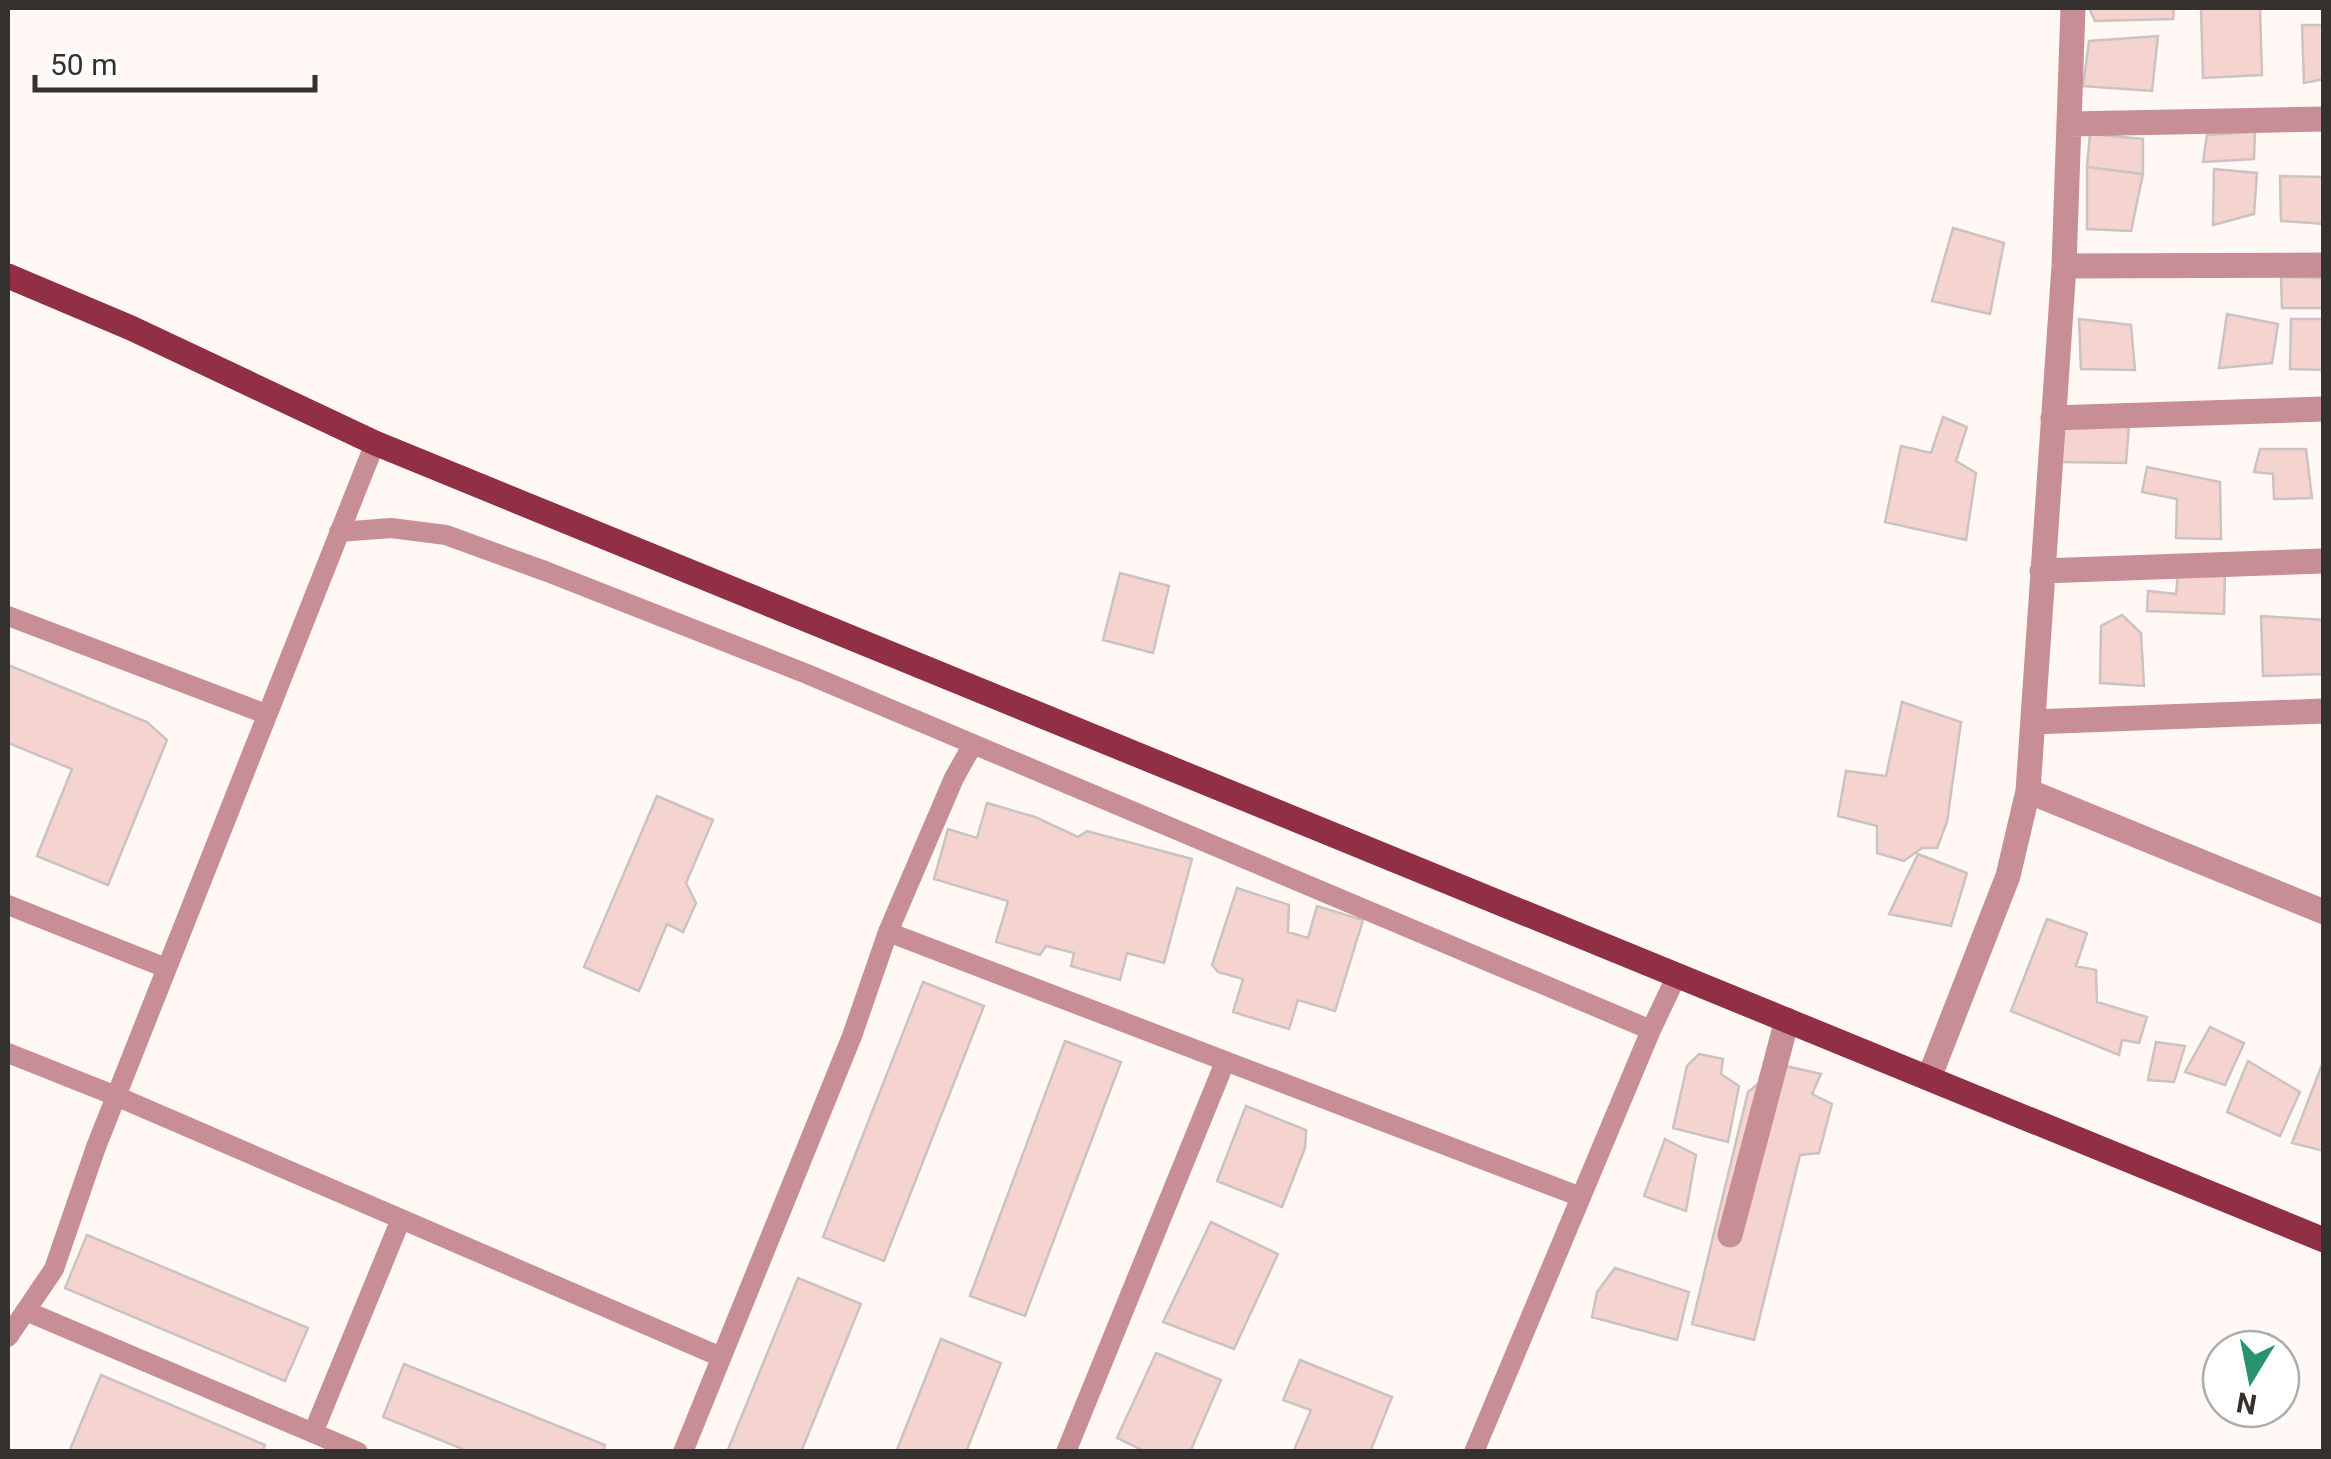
<svg xmlns="http://www.w3.org/2000/svg" width="2331" height="1459" viewBox="0 0 2331 1459" font-family="Roboto,sans-serif">
	<style>
		.building { fill: #f5d4d0; stroke: #cbc2c1; stroke-width: 2.5 }
		.lines { fill: none; stroke-linecap: round; stroke-linejoin: round }
		.lane { stroke: #c78e95; stroke-width: 20 }
		.street { stroke: #c78e95; stroke-width: 25 }
		.primary { stroke: #912f45; stroke-width: 25 }
	</style>
	<rect width="100%" height="100%" fill="#fff8f4"/>
	<!-- building -->
	<path class="building" d="M2089 8H2174L2173 19 2095 21Z
		M2201 8H2260L2262 75 2203 78Z
		M2302 25H2324V79L2304 83Z
		M2158 36 2152 91 2083 86 2089 41Z
		M2255 132 2254 159 2203 162 2207 135Z
		M2090 134 2143 139V174L2087 167Z
		M2087 167 2143 174 2131 231 2087 229Z
		M2214 169 2257 173 2254 214 2213 225Z
		M2280 176 2324 177V224L2281 221Z
		M1953 228 2004 243 1990 314 1932 301Z
		M2281 277 2324 278V308H2282Z
		M2227 314 2278 324 2272 363 2219 368Z
		M2079 319 2131 325 2135 370 2081 369Z
		M2291 319H2324V370L2290 369Z
		M1943 417 1967 427 1956 461 1976 473 1966 540 1885 522 1901 446 1931 453Z
		M2063 425H2129L2126 463 2061 462Z
		M2260 449H2306L2312 498 2274 499 2273 474 2254 472Z
		M2147 467 2220 482 2221 539 2176 538 2177 499 2142 492Z
		M1120 573 1169 586 1153 653 1103 640Z
		M2225 573 2224 614 2147 611 2148 591 2176 594 2178 575Z
		M2122 615 2141 633 2144 686 2100 683 2101 626Z
		M2261 616 2324 620 2323 674 2263 676Z
		M8 665 147 722 167 740 108 885 37 856 72 769 8 743Z
		M1902 702 1961 722 1947 822 1937 848H1922L1904 861 1877 853V826L1838 816 1846 771 1886 776Z
		M657 796 713 820 686 883 696 903 683 932 667 924 639 991 584 967Z
		M987 803 1035 817 1078 837 1087 831 1192 859 1164 963 1127 953 1120 980 1071 966 1074 953 1046 946 1040 955 996 942 1008 901 934 879 948 829 977 838Z
		M1918 854 1967 873 1951 926 1889 914Z
		M1237 888 1289 905 1288 932 1308 938 1317 906 1363 920 1335 1011 1298 1000 1289 1029 1233 1012 1243 979 1218 972 1212 965Z
		M2047 919 2087 933 2076 966 2096 970 2097 1002 2147 1017 2139 1043 2122 1040 2119 1055 2011 1011Z
		M923 982 984 1006 884 1261 823 1237Z
		M2210 1027 2244 1043 2225 1085 2185 1072Z
		M1065 1041 1121 1062 1025 1316 970 1296Z
		M2156 1042 2185 1046 2174 1082 2148 1080Z
		M1699 1054 1723 1059 1721 1074 1739 1086 1728 1142 1673 1128 1687 1066Z
		M2248 1061 2300 1092 2280 1136 2227 1112Z
		M2323 1062 2324 1063V1151L2292 1143Z
		M1781 1065 1821 1074 1812 1094 1832 1104 1819 1153 1800 1155 1754 1340 1692 1324 1748 1092Z
		M1246 1106 1306 1130 1305 1148 1282 1207 1217 1181Z
		M1665 1139 1696 1155 1686 1211 1644 1196Z
		M1211 1222 1278 1254 1234 1349 1163 1322Z
		M87 1235 308 1328 285 1381 65 1288Z
		M1615 1268 1689 1292 1677 1340 1592 1317 1597 1292Z
		M798 1278 861 1304 801 1452H727Z
		M941 1339 1001 1363 966 1452H896Z
		M1156 1353 1221 1380 1190 1452H1146L1117 1438Z
		M1300 1360 1392 1397 1370 1452 1294 1450 1311 1410 1283 1400Z
		M404 1364 605 1445 603 1452H470L383 1417Z
		M101 1375 265 1445 262 1452H69Z"/>
	<g class="lines">
		<!-- lane -->
		<path class="lane" d="M339 532 391 528 446 535 545 571 807 674 1651 1030
			M8 616 266 714
			M8 905 166 968
			M888 932 1581 1197
			M8 1053 116 1096 721 1357
			M26 1311 358 1452
			M8 1337 54 1269 96 1147 375 443
			M313 1433 401 1219
			M683 1452 852 1036 888 932 954 778 972 746
			M1066 1452 1225 1062
			M1474 1452 1651 1030 1677 975"/>
		<!-- street -->
		<path class="street" d="M2069 124 2324 119
			M2064 266 2324 265
			M2053 418 2324 409
			M2042 571 2324 561
			M2033 722 2324 711
			M2028 791 2324 912
			M1929 1078 2008 876 2028 791 2064 266 2073 8
			M1730 1235 1787 1020"/>
		<!-- primary -->
		<path class="primary" d="M8 276 131 328 375 443 2324 1240"/>
	</g>
	<!-- border -->
	<rect width="2331" height="1459" fill="none" stroke="#34312f" stroke-width="20"/>
	<!-- north arrow -->
	<g transform="translate(2251 1379) rotate(190)"><circle r="48" fill="#ffffff" stroke="#aeadac" stroke-width="2.5"/>
	<path d="M0-8L18 38L0 25L-18 38Z" fill="#299371"/>
	<text y="-15" font-size="28" font-weight="bold" text-anchor="middle" fill="#34312f">N</text>
	</g>
	<!-- scale -->
	<path d="M35 75v15h280v-15" fill="none" stroke="#34312f" stroke-width="5"/>
	<text x="50" y="75" font-size="30" fill="#34312f" stroke="#ffffff" stroke-width="8" paint-order="stroke">50 m</text>
</svg>
